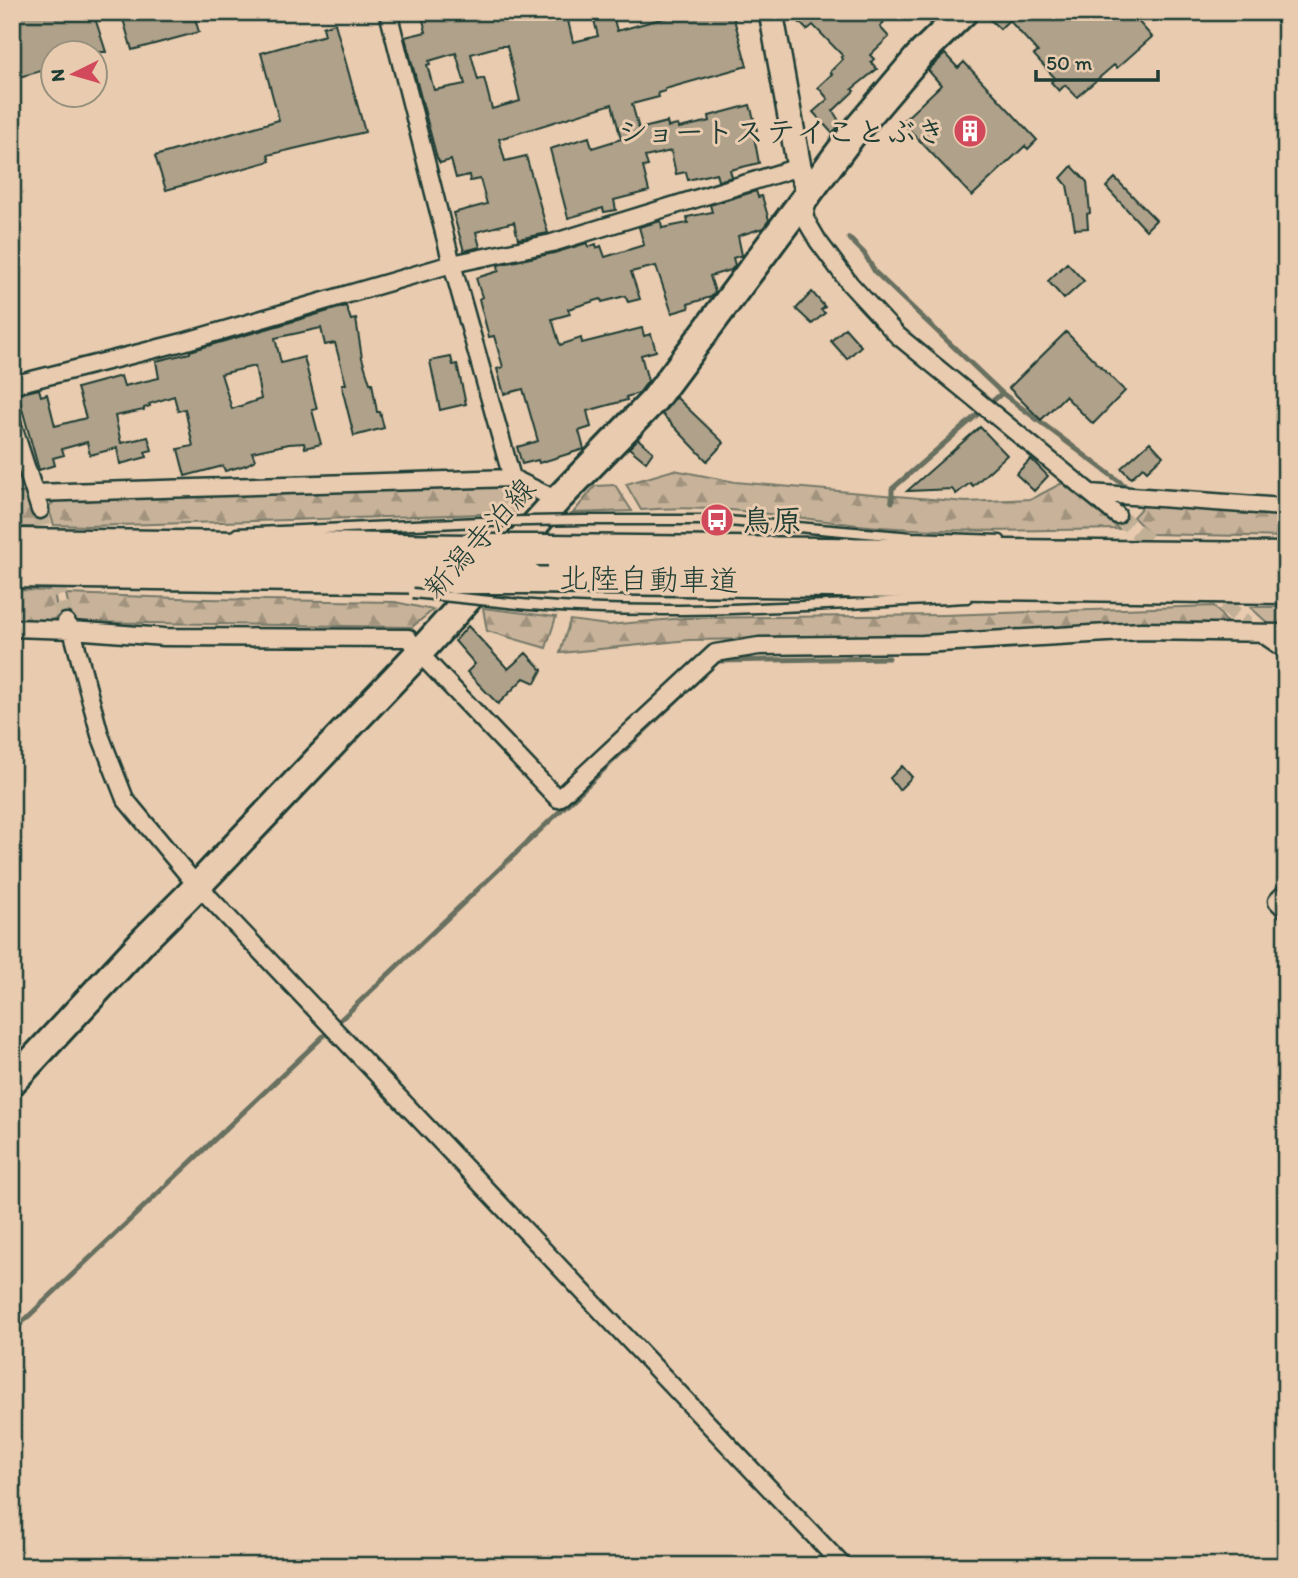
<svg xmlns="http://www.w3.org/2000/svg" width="1298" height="1578" viewBox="0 0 1298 1578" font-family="Itim,'Klee One',sans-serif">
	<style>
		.forest { fill: url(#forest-firs); stroke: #747867; stroke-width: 2 }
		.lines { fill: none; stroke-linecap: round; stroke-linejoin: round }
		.stream { stroke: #676f60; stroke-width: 5 }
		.building { fill: #afa18a; stroke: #1f3d34; stroke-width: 2; fill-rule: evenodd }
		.street-tunnel { stroke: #c1af96; stroke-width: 16; stroke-dasharray: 16 8; stroke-linecap: butt }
		.lane-casing { stroke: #1f3d34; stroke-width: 13 }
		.street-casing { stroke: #1f3d34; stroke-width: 21 }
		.secondary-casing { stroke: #1f3d34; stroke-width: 28 }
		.primary-casing { stroke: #1f3d34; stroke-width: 32 }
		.highway-casing { stroke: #1f3d34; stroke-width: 35 }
		.lane { stroke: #e9cbaf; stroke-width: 8 }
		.street { stroke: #e9cbaf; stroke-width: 16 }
		.secondary { stroke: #e9cbaf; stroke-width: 23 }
		.primary { stroke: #e9cbaf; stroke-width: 26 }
		.highway { stroke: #e9cbaf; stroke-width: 30 }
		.lane-bridge-casing { stroke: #1f3d34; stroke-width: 13; stroke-linecap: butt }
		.highway-bridge-casing { stroke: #1f3d34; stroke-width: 35; stroke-linecap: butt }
		.lane-bridge { stroke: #e9cbaf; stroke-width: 8 }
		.highway-bridge { stroke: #e9cbaf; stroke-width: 30 }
		.labels { text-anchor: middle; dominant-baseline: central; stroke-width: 6; stroke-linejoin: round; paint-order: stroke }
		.poi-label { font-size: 30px; font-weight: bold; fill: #1f3d34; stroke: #e9cbaf; text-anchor: end }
		.street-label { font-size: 30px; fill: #1f3d34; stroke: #e9cbaf }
	</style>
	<defs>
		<pattern id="forest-firs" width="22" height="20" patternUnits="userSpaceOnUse" patternTransform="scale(1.75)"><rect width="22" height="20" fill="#c8b39a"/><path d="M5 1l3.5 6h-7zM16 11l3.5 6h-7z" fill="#a2937e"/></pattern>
	</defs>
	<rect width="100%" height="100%" fill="#e9cbaf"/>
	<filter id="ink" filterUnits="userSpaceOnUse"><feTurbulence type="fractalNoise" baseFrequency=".0143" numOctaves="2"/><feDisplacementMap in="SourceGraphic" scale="14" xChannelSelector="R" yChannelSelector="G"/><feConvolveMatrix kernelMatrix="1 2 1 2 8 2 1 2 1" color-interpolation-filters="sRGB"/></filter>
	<g filter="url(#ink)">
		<!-- forest -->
		<path class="forest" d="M674 470 735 482 966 502 1032 499 1062 483 1119 529C1033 530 945 534 858 525 787 517 713 503 641 510L626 484Z
			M615 485 632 511 573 513 595 486Z
			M501 487C516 492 516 498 516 513L87 526 54 525 48 507 59 498Z
			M12 493H25L30 497 37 527H12Z
			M1143 506 1286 510V537L1150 534 1133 517Z
			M12 590 54 591 58 616 47 623 12 622Z
			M66 594 206 599 395 602 433 610 412 627 78 622 71 615Z
			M1214 606 1229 625 931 636 689 640 560 653 570 620 608 625 685 618 944 615Z
			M1250 607H1286V626H1271Z
			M483 608 556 617 546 648 487 631Z"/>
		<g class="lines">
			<!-- stream -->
			<path class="stream" d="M849 238 864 253 875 272 1002 393 1128 488
				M892 502V489L1002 393
				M12 1332 718 661 889 658"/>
		</g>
		<!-- building -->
		<path class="building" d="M12 12H93L106 52H52V68L12 79Z
			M121 12H193L199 32 132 50Z
			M421 12H566L573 42 598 36 592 12H612L617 31 686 12H732L747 66 665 89V91L658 93 659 97 632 104 639 129 667 122 668 127 678 125 679 128 710 121 709 116 750 105 757 130 753 131 759 163 730 170 732 177 718 181 716 173 688 180 686 172 676 174 671 151 645 157 648 166 643 167 649 191 614 200 616 210 604 212 603 208 568 218 550 149 589 137 592 148 621 139 612 104 499 139 505 161 526 156 548 233 518 239 514 222 476 232 480 247 464 251 453 213 487 204 480 179 470 181 469 175 456 178 451 160 440 163 437 158 405 37 426 32ZM500 46H507L520 101 492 109 484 78 478 80 471 54ZM456 53 465 84 434 90 427 65 430 64 429 61Z
			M801 12H873L884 23 880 27 889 37 870 55 874 59 871 62 877 69 852 89 854 91 833 111 841 124 832 133 813 112 828 99 818 87 832 74 830 72 843 59 841 57 843 56 813 25 807 30 798 21 804 15Z
			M982 12H1130L1152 37 1117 68 1114 65 1077 97 1065 85 1059 91 1051 82 1055 78 1034 55 1038 52 1009 20 1000 29Z
			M335 23 365 132 268 155 270 161 166 190 155 156 279 120 261 53 325 35 323 27Z
			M945 54 958 68 964 62 1037 140 1028 149 1025 146 972 196 902 122 941 85 928 70Z
			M1072 166 1087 182 1090 213 1087 214 1088 228 1075 229 1067 185 1061 178Z
			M1115 178 1156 220 1146 230 1106 187Z
			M756 191 758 197 762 196 769 220 763 228 738 236 742 255 733 258 735 265 731 270 710 276 715 292 711 297 688 304 689 308 672 313 656 266 631 272 640 299 628 302 625 296 602 302 601 299 568 309 570 314 552 319 560 345 581 338 582 343 642 328 644 336 651 334 656 351 641 355 648 381 639 393 626 397 627 400 587 411 591 427 579 431 584 449 539 463 538 460 522 464 517 447 538 441 523 389 504 394 497 369 503 367 494 336 489 337 479 299 482 297 476 278 499 271 498 265 554 253 587 243 588 247 596 244 597 248 601 246 605 257 644 245 639 227 661 221 662 228 688 223 687 217 712 212 710 205Z
			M1067 263 1084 281 1064 299 1048 281Z
			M812 292 825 307 821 310 825 313 812 324 796 309Z
			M346 306 351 320 356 319 362 358 370 383H372L377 412H380L384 428 354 436 343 392 342 384H346L335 343 325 345 321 328 275 338 281 363 304 357 317 409 312 410 321 444 305 448 304 443 289 444 252 452 255 460 246 465 225 471 223 466 185 476 178 449 193 446 185 409 178 411 174 396 149 404 150 406 144 408V410L115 416 121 443 148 437 152 450 145 452 147 457 120 464 117 448 90 455 87 442 62 449 64 455 53 458 55 465 39 470 18 394 39 389 41 396 47 394 55 426 86 418 77 388 121 376 124 386 159 378 156 361 190 353V351ZM255 366 261 399 232 409 221 374Z
			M845 328 861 346 847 359 831 341Z
			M1066 332 1125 391 1093 424 1065 396 1041 420 1009 388Z
			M451 357 453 365 457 364 466 404 440 410 430 361Z
			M676 397 724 443 707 461 662 414Z
			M980 427 1007 455 973 486 970 483 956 494 952 489 907 491Z
			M638 439 653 452 646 462 629 448Z
			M1150 442 1163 456 1147 471 1143 467 1131 478 1121 468Z
			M1031 459 1048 476 1034 491 1016 474Z
			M468 626 508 669 526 653 542 670 535 683 524 678 498 704 467 672 475 664 455 641Z
			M902 766 912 777 899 790 890 778Z"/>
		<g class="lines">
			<!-- street-tunnel -->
			<path class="street-tunnel" d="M40 510 65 620
				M1117 515 1164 554
				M1205 589 1247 624"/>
			<defs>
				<path id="lane" d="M584 520H717L912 537 1000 540
					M237 533 480 522
					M509 603C660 618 815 605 967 598"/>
				<path id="street" d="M388 12 452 264 512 478 557 500
					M808 200 804 217 818 241 850 284 897 335 1117 515
					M12 385 183 342 452 264 552 243 799 167
					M12 423 40 510
					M35 493 512 478
					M1090 493 1283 507
					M66 622 72 630 100 735 125 799 188 875 843 1566
					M12 628 72 630 164 637 408 638 419 653 558 799 715 653 759 646 923 644 1141 631 1286 633
					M1261 633 1286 650
					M1286 892 1277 901 1286 910"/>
				<path id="secondary" d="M771 12 799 167 809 193"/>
				<path id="primary" d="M12 1082 144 940 187 897 419 653 557 500 654 400 852 135 919 56 964 12"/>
				<path id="highway" d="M12 544 467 550
					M548 550 1286 558
					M12 572 452 578
					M528 578 1286 588"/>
			</defs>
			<!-- lane casing -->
			<use href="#lane" class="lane-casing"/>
			<!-- street casing -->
			<use href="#street" class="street-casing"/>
			<!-- secondary casing -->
			<use href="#secondary" class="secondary-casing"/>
			<!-- primary casing -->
			<use href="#primary" class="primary-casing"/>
			<!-- highway casing -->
			<use href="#highway" class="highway-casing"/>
			<!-- lane -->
			<use href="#lane" class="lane"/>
			<!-- street -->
			<use href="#street" class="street"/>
			<!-- secondary -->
			<use href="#secondary" class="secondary"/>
			<!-- primary -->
			<use href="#primary" class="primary"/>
			<!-- highway -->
			<use href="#highway" class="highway"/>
			<defs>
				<path id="lane-bridge" d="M480 522 584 520
					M413 593 509 603"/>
				<path id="highway-bridge" d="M467 550H548
					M452 578H528"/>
			</defs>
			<!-- lane-bridge casing -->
			<use href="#lane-bridge" class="lane-bridge-casing"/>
			<!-- highway-bridge casing -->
			<use href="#highway-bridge" class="highway-bridge-casing"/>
			<!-- lane-bridge -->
			<use href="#lane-bridge" class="lane-bridge"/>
			<!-- highway-bridge -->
			<use href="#highway-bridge" class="highway-bridge"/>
		</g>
	</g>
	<!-- icons -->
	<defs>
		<symbol id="building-disc" viewBox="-11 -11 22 22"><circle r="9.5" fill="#d1495b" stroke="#e9cbaf"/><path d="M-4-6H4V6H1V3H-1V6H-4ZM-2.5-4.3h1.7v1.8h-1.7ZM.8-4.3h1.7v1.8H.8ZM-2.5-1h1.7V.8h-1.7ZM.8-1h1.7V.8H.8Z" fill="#fff"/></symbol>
		<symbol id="bus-disc" viewBox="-11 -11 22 22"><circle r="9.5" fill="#d1495b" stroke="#e9cbaf"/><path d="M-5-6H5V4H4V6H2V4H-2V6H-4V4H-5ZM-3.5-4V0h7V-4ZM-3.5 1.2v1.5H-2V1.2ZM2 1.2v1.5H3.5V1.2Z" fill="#fff"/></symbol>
	</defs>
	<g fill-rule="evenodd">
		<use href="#building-disc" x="951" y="112" width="38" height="38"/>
		<use href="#bus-disc" x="698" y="501" width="38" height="38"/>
	</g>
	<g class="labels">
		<!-- poi labels -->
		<g class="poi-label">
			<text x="946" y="131">ショートステイことぶき</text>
			<text x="742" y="520" text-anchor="start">鳥原</text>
		</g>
		<!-- street labels -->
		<g class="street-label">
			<text transform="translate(479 538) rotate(-48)">新潟寺泊線</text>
			<text transform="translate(649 579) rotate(1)">北陸自動車道</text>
		</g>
	</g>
	<!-- margin -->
	<rect width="1298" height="1578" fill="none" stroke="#e9cbaf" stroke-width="42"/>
	<rect x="21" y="21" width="1256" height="1536" fill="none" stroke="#1f3d34" stroke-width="2.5" filter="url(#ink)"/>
	<!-- north arrow -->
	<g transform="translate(74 74) rotate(265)"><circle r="33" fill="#e9cbaf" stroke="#98927e" stroke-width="2"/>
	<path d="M0-5L12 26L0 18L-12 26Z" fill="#d1495b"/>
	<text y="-10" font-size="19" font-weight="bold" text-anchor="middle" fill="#1f3d34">N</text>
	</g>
	<!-- scale -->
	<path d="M1036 70v10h122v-10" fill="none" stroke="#1f3d34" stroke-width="3.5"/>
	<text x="1046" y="70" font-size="21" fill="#1f3d34" stroke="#e9cbaf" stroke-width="5" paint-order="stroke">50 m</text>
</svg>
